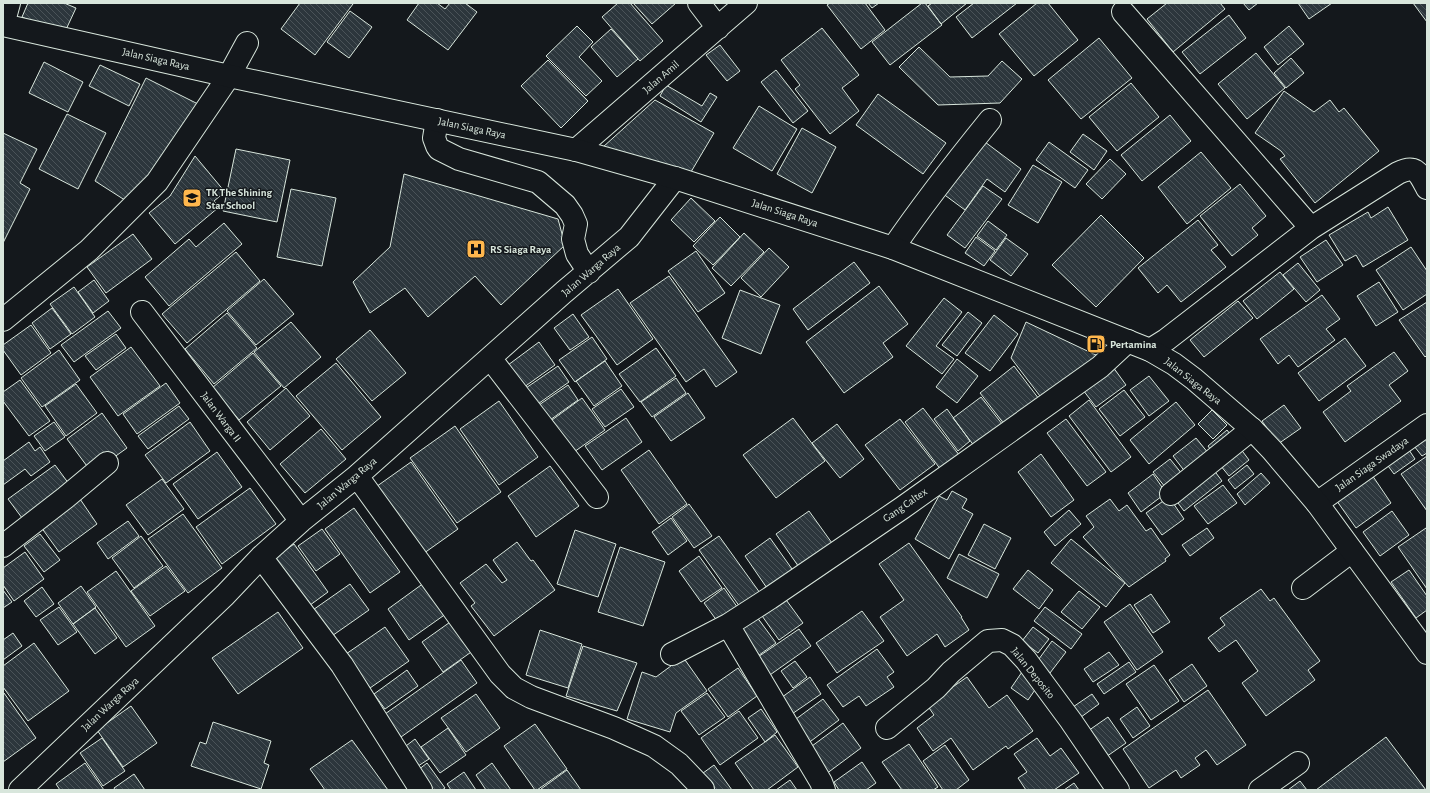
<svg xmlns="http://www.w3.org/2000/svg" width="1430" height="793" viewBox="0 0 1430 793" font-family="'Alegreya Sans',sans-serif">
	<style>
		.building { fill: url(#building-back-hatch); stroke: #d8e6dc }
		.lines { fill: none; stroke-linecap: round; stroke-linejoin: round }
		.minor-casing { stroke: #d8e6dc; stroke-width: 24 }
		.major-casing { stroke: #d8e6dc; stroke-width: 24 }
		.minor { stroke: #14181c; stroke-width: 22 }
		.major { stroke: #14181c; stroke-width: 22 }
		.labels { text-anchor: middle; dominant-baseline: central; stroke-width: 3; stroke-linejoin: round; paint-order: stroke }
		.street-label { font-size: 11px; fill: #d8e6dc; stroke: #14181c }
		.poi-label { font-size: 11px; font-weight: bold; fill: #d8e6dc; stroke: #14181c; text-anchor: start }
	</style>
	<defs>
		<pattern id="building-back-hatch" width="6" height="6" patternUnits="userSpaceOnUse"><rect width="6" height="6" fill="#2c363c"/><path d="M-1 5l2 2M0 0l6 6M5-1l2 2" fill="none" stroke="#4a5358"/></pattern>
	</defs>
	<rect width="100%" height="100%" fill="#14181c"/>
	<!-- building -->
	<path class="building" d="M28 3H64L76 8 63 36 22 17Z
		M300 3H351L353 4 315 55 281 29Z
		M419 3H437L445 9 450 3H465L477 12 448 50 407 20Z
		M618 3H630L663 41 640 61 602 17Z
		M633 3H676L652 24Z
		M830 3H865L885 30 861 49 827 5Z
		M868 3H879L872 8Z
		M922 3H925L942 25 890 65 872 42Z
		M932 3H967L941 24 928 6Z
		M974 3H1017L972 38 956 17Z
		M1037 3H1048L1078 40 1034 76 999 34Z
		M1167 3H1220L1225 9 1173 52 1147 19Z
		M1243 3H1258L1249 10Z
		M1298 3H1332L1309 19Z
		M1413 3H1427V22Z
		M350 11 372 27 349 58 327 42Z
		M1229 15 1246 38 1200 74 1182 52Z
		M577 26 593 42 579 57 602 81 586 96 546 56Z
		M1289 26 1304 44 1278 65 1264 47Z
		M822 28 859 75 842 88 859 111 830 134 795 89 800 85 781 60Z
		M611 29 638 59 617 77 591 47Z
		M1099 38 1132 78 1081 119 1048 80Z
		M720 45 740 71 727 81 706 55Z
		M919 47 950 77 988 76 1002 61 1022 79 1000 103 938 105 899 67Z
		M1256 53 1285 88 1247 119 1218 84Z
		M1291 58 1304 73 1286 88 1274 73Z
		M548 60 588 101 561 128 521 86Z
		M44 62 83 82 68 112 29 93Z
		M100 65 140 84 129 106 89 86Z
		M776 70 808 111 793 123 761 82Z
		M146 78 198 104 131 204 95 181Z
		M1131 83 1159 117 1117 151 1089 117Z
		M666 85 702 106 710 93 717 97 701 122 660 96Z
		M1284 91 1314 112 1330 100 1339 112 1344 108 1379 151 1315 203 1280 159 1285 156 1281 151 1255 133Z
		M878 94 946 143 923 174 856 125Z
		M655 100 714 133 688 177 603 147Z
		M759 106 797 129 772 171 733 148Z
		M67 114 106 133 78 189 39 169Z
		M1170 115 1191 141 1142 181 1121 155Z
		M802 128 836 147 812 193 777 174Z
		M3 133 37 149 20 183 30 189 3 243Z
		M1083 134 1107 151 1094 170 1070 152Z
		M981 139 1021 169 1005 192 987 179 965 210 942 193Z
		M1049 142 1088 170 1075 188 1036 160Z
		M236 149 290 160 277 222 223 211Z
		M1201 152 1231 188 1187 224 1158 187Z
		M195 156 225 192 214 201 219 207 175 244 149 213 170 196Z
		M1110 159 1126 174 1102 199 1086 184Z
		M1033 165 1062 182 1038 223 1008 205Z
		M404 174 558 219 565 245 501 305 475 276 428 317 405 288 370 313 353 282 390 247Z
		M1240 184 1266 216 1252 228 1258 235 1232 256 1200 216Z
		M983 186 1002 199 965 248 947 235Z
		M291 189 336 198 322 266 277 257Z
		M691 198 715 221 694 242 671 220Z
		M1388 207 1408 240 1363 267 1356 255 1345 261 1329 235 1368 212 1371 218Z
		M1101 215 1144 258 1096 307 1052 265Z
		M720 217 740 237 713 265 693 246Z
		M1198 220 1218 245 1211 250 1226 267 1181 302 1167 285 1158 293 1138 268Z
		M988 221 1007 235 996 250 977 236Z
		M224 223 242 244 169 306 145 277 189 239 196 247Z
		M744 233 764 252 731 286 712 268Z
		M133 234 152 259 106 293 87 267Z
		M976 237 995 251 984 266 965 253Z
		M1006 238 1028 254 1011 276 990 260Z
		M1326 240 1343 265 1317 282 1300 257Z
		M1411 247 1427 271V294L1403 310 1376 270Z
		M769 248 789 267 761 297 741 278Z
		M696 251 725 293 698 312 668 271Z
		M236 252 260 281 187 343 162 314Z
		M854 262 870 283 808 330 793 309Z
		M1298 263 1320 290 1306 302 1283 275Z
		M1280 272 1294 289 1257 319 1243 301Z
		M669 276 737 372 716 387 704 369 686 382 630 303Z
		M264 279 294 314 256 345 227 311Z
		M94 280 109 301 93 313 78 292Z
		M1379 282 1398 312 1376 326 1357 296Z
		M879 286 908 324 883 343 893 357 844 393 806 342Z
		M74 287 95 317 72 334 50 304Z
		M618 289 653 339 617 365 581 315Z
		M740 290 780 305 761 354 722 338Z
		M1322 295 1340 319 1326 329 1335 340 1298 367 1289 355 1278 364 1260 339Z
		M944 298 962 312 936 346 954 359 942 374 906 346Z
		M1238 301 1253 318 1204 357 1190 340Z
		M1427 302V355L1425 357 1399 320Z
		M52 308 71 334 50 349 32 323Z
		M108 311 121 328 74 362 61 345Z
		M968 312 982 323 957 356 942 345Z
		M227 313 257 348 214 384 185 349Z
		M573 314 589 337 570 350 554 328Z
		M994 315 1018 334 990 371 965 353Z
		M291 322 321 357 284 388 254 352Z
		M1026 322 1098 356 1043 400 1011 358Z
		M31 325 51 353 21 375 3 350V345Z
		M370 330 406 373 372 401 336 359Z
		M116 334 126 348 96 370 85 356Z
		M592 337 607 359 575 382 559 360Z
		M1345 338 1366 366 1319 401 1298 373Z
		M1092 339 1101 344 1099 348 1090 343Z
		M539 342 555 365 520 390 504 368Z
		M131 347 160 386 118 416 90 377Z
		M656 348 676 376 640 402 619 374Z
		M59 350 80 380 42 407 21 378Z
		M1394 352 1408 371 1389 385 1401 401 1345 442 1323 412 1351 391 1347 386Z
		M253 353 281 386 239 420 212 388Z
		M957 359 978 376 957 403 936 387Z
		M605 361 622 386 594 406 576 381Z
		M336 363 381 417 342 450 296 396Z
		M558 366 569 382 535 406 523 390Z
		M1014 366 1042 403 1008 429 980 393Z
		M1113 367 1126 385 1096 407 1083 390Z
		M1149 376 1169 401 1149 416 1130 390Z
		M676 378 686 393 652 417 641 402Z
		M20 380 50 421 29 436 3 401V392Z
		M166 383 180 403 137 434 123 414Z
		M76 384 97 413 66 436 45 406Z
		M568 385 578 400 550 420 539 405Z
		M286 388 310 416 270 450 247 422Z
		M621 389 634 407 605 427 592 409Z
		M1124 390 1145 417 1120 436 1099 409Z
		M688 393 705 418 671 441 654 417Z
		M981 397 1006 429 978 451 953 418Z
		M582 398 605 430 574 452 552 420Z
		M1089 400 1131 457 1111 472 1069 416Z
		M499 401 538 457 499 485 460 429Z
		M1176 402 1195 425 1149 464 1130 440Z
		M1284 405 1301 428 1278 444 1262 421Z
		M179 406 189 419 148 449 138 436Z
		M923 408 960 456 941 470 905 422Z
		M947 409 970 441 958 451 934 419Z
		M1212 410 1227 425 1213 439 1198 424Z
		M102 413 127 448 92 473 67 439Z
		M626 418 642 442 602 470 585 446Z
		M793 418 825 461 776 498 743 455Z
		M900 419 935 464 900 490 865 445Z
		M1066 419 1106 472 1087 486 1047 433Z
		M54 422 65 437 45 451 34 436Z
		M190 422 210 451 166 483 145 455Z
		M837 424 864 459 840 478 812 443Z
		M455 426 501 492 457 523 410 458Z
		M321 429 346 459 305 493 280 464Z
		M1227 430 1235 441 1214 455 1208 446Z
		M1427 435V453L1422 456 1410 441Z
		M1196 438 1213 459 1189 477 1173 456Z
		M29 442 35 451 40 447 50 462 31 476 25 469 3 485V461Z
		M1237 444 1249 460 1229 476 1216 460Z
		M1405 444 1415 459 1394 474 1383 459Z
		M649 450 687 504 659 524 621 470Z
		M217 452 242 487 198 519 173 484Z
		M1041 454 1074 500 1051 517 1018 472Z
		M1427 456V511L1401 474Z
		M1170 459 1187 480 1170 493 1153 472Z
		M411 462 458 529 420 556 373 489Z
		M55 465 72 488 25 522 8 499Z
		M1210 465 1222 481 1184 511 1172 495Z
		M1247 465 1254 474 1235 489 1228 480Z
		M550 466 579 506 536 537 508 496Z
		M1370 472 1391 503 1356 528 1334 497Z
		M1261 473 1270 483 1245 505 1237 494Z
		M1153 474 1166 493 1141 512 1128 493Z
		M162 479 184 509 148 535 126 505Z
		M1223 485 1237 503 1208 524 1194 506Z
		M250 488 276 524 222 564 196 527Z
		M952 491 967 499 962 508 973 514 949 559 915 539 939 496 947 500Z
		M1169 497 1184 519 1162 535 1146 513Z
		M80 499 97 524 59 552 41 527Z
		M1110 499 1119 511 1127 505 1146 531 1151 528 1170 555 1165 559 1166 561 1129 587 1083 537 1094 527 1086 516Z
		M689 504 712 536 694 548 672 517Z
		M354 508 400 572 370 593 325 529Z
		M1069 510 1081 524 1055 546 1044 532Z
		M809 511 837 550 803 573 776 534Z
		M1392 511 1409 535 1380 556 1363 532Z
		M183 514 222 568 188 593 148 539Z
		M671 518 687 541 668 555 652 532Z
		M128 521 139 536 108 559 97 543Z
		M984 524 1011 538 995 569 968 555Z
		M1207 528 1214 538 1190 556 1182 545Z
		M1426 528 1427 530V589L1398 547Z
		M322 529 340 554 316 571 298 546Z
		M575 530 616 544 598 597 557 584Z
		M40 534 60 560 44 572 24 546Z
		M141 536 163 566 134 588 112 558Z
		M719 536 760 593 740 607 699 550Z
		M770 538 797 576 771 594 745 556Z
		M1071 539 1125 583 1106 607 1051 563Z
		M517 542 531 561 533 560 555 590 494 636 471 606 475 603 460 583 486 564 502 583 507 580 493 560Z
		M909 543 962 617H961L969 630 945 647 937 634 907 656 880 617 904 600 879 564Z
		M294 544 328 592 306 608 272 560Z
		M620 547 665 562 643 626 598 612Z
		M25 552 44 579 14 601 3 585V568Z
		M959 554 999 574 987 598 947 578Z
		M699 556 722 588 701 602 679 571Z
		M166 566 185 591 150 616 131 591Z
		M1028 570 1053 590 1039 609 1013 589Z
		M1409 570 1427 596V610L1416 618 1391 582Z
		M116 571 155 626 126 647 87 592Z
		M428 580 450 611 409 640 388 609Z
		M350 584 369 610 329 638 310 612Z
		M81 586 96 607 73 624 58 603Z
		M42 587 54 604 36 617 24 601Z
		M724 588 740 611 720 625 704 603Z
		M1261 589 1270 601 1274 598 1320 661 1308 670 1315 680 1266 716 1242 683 1258 671 1236 640 1219 652 1208 638 1225 625 1220 618Z
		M3 590 12 602 3 608Z
		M1079 591 1100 607 1082 629 1061 612Z
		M1151 594 1170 622 1153 633 1134 605Z
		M784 597 803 623 779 640 760 613Z
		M1130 604 1163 652 1137 670 1104 622Z
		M59 607 77 632 58 645 40 620Z
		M1045 607 1082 634 1071 649 1034 621Z
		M95 608 117 638 95 654 73 624Z
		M862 611 884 641 837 673 816 643Z
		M278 612 303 648 238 694 212 658Z
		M754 613 776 643 755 658 733 627Z
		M453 620 474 650 443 672 422 642Z
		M385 627 409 661 370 688 346 654Z
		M1033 627 1049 639 1038 653 1022 641Z
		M799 629 811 646 767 677 755 659Z
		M540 630 582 644 568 688 526 675Z
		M13 633 22 646 3 660V640Z
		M1052 641 1066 652 1050 673 1036 663Z
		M34 643 69 691 28 721 3 687V666Z
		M583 646 637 663 617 711 566 696Z
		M877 649 894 672 887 677 894 687 866 706 859 696 843 707 827 685Z
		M1109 652 1119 665 1093 682 1084 669Z
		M683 657 707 691 676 713 670 732 627 719 642 672 656 677Z
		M461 660 477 683 401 737 385 714Z
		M795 661 807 677 793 688 781 671Z
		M1129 662 1136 672 1104 694 1097 684Z
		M1192 664 1207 686 1184 702 1169 680Z
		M1154 665 1179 701 1151 720 1126 684Z
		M738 668 757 696 728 717 708 689Z
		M407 670 418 686 385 709 374 694Z
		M1022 672 1039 684 1028 700 1011 688Z
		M810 677 821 694 789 716 778 700Z
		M967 677 989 708 1007 695 1033 731 1008 749 1006 746 973 770 951 738 933 751 917 728 934 715 927 705Z
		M1208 690 1246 745 1217 765 1206 750 1195 758 1200 765 1181 778 1176 770 1149 788 1123 749Z
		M4 693 36 738 3 762V694Z
		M707 693 725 717 699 735 681 711Z
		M476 694 500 728 466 752 441 718Z
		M1092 694 1099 704 1077 720 1070 709Z
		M823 699 839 720 807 744 792 722Z
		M131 706 157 743 123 767 97 730Z
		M1137 707 1150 726 1133 738 1120 719Z
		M761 709 777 732 765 742 748 718Z
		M739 711 758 738 720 765 701 738Z
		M1108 717 1126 743 1103 759 1085 733Z
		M213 722 271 741 264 763 269 765 261 789 191 766 200 742 206 744Z
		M843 723 861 748 826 774 808 749Z
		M535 724 567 769 537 790H535L504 746Z
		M448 728 466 755 440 773 421 747Z
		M775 735 798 767 767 790H754L735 763Z
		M1386 737 1426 790H1316Z
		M102 738 125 771 103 786 80 753Z
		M1037 738 1050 756 1061 748 1079 773 1054 790H1026L1018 778 1027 772 1014 754Z
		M415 739 429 759 415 768 402 749Z
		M352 740 388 790H325L310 769Z
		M909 744 938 787 933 790H902L882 762Z
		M945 745 969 780 956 790H943L923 761Z
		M862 762 876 783 866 790H839L834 782Z
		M85 763 104 790H60L56 784Z
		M427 763 445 788 442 790H424L413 774Z
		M492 763 511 790H486L476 775Z
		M714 765 732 790H709L699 776Z
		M567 770 581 790H542L541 789Z
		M464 772 476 790H451L447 784Z
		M134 774 145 790H115L114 788Z
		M790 780 797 790H776Z
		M1300 781 1307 790H1288Z
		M1074 783 1079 790H1064Z"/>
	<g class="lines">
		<defs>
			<path id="minor" d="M699 3 718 28
				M1123 12 1311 228
				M3 25 9 3
				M437 120 434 138 437 146 439 149 459 159 538 182 565 205 572 215 576 224 573 239 577 254 589 272
				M576 150 746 3
				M893 248C923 204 956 162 990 120
				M142 312 301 521
				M3 320 89 250 157 182 229 76 247 43
				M1150 350 1166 340 1311 228 1398 173C1416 164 1419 173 1427 188
				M490 358 597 497
				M357 476 500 674 514 688 531 697 614 728 654 746 679 764 703 789
				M1171 494 1252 429
				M1317 503 1427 425
				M3 546 65 498 107 463
				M261 557 342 665 421 790
				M1303 588 1352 551
				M728 625 821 782 824 790
				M672 654 728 625 770 598 902 508 1100 367 1128 341
				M887 728 936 688 951 672 988 641 1002 640 1012 645 1026 660 1071 721 1118 790
				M20 790 225 595 261 557 301 521 357 476 564 292 629 237 675 178
				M1260 790 1298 763"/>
			<path id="major" d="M3 25 229 76 576 150 675 178 893 248 1150 350 1174 364 1194 379 1252 429 1272 450 1317 503 1427 653"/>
		</defs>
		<!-- minor casing -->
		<use href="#minor" class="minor-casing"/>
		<!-- major casing -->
		<use href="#major" class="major-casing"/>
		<!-- minor -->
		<use href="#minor" class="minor"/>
		<!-- major -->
		<use href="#major" class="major"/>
	</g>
	<!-- icons -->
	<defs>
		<symbol id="school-square" viewBox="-11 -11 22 22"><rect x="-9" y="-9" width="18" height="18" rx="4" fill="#ffb74d" stroke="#14181c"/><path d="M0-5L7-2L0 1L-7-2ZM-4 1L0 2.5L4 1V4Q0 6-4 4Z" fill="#111"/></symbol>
		<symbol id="hospital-square" viewBox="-11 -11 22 22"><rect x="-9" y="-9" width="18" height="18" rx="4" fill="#ffb74d" stroke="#14181c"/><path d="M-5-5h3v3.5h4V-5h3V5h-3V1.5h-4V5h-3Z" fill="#111"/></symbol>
		<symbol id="fuel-square" viewBox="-11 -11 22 22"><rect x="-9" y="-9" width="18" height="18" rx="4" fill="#ffb74d" stroke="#14181c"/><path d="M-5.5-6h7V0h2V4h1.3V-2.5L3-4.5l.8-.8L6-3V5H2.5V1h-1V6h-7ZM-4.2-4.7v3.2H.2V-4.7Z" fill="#111"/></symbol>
	</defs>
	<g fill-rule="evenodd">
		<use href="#school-square" x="181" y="187" width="22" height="22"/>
		<use href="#hospital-square" x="465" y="238" width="22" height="22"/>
		<use href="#fuel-square" x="1085" y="333" width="22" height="22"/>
	</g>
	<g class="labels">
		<!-- street labels -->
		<g class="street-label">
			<text transform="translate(156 59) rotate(13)">Jalan Siaga Raya</text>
			<text transform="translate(661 77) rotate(-41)">Jalan Amil</text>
			<text transform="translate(472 128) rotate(12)">Jalan Siaga Raya</text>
			<text transform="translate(785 213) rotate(18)">Jalan Siaga Raya</text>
			<text transform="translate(591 270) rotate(-41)">Jalan Warga Raya</text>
			<text transform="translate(1193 381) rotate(38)">Jalan Siaga Raya</text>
			<text transform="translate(221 417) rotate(53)">Jalan Warga II</text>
			<text transform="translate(1372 464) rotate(-35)">Jalan Siaga Swadaya</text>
			<text transform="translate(347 483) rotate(-40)">Jalan Warga Raya</text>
			<text transform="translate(905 505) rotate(-35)">Gang Caltex</text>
			<text transform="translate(1033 673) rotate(51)">Jalan Deposito</text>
			<text transform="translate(110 704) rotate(-43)">Jalan Warga Raya</text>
		</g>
		<!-- poi labels -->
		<g class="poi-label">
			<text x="206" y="192">TK The Shining<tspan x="206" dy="13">Star School</tspan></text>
			<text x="490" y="249">RS Siaga Raya</text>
			<text x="1110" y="344">Pertamina</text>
		</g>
	</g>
	<!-- border -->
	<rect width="1430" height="793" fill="none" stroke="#d8e6dc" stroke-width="8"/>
</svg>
